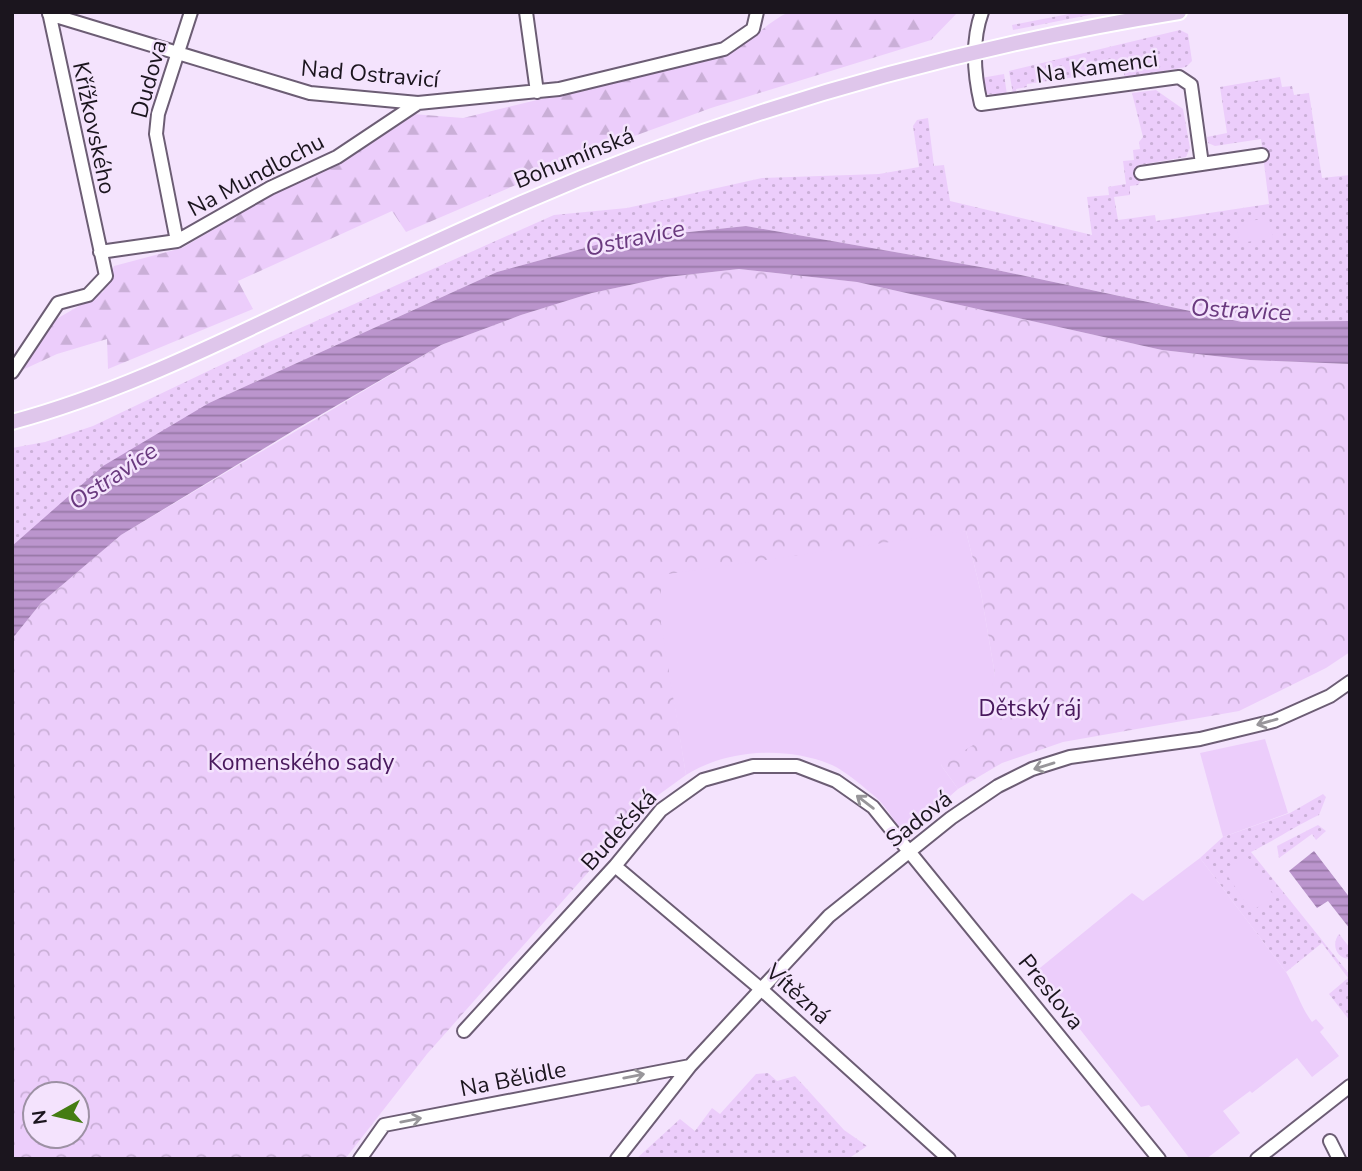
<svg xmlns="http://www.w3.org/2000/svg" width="1362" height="1171" viewBox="0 0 1362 1171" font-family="'Nunito Sans',sans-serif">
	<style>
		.grass { fill: url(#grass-dots) }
		.forest { fill: url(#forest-firs) }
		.park { fill: url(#park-crowns); fill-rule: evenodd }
		.pitch { fill: #eccdfb }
		.water { fill: url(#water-rules) }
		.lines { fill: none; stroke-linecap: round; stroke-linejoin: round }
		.minor-casing { stroke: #6c5d74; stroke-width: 16 }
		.major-casing { stroke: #fff; stroke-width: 18 }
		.minor { stroke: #fff; stroke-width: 12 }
		.major { stroke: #dfc6eb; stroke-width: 14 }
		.oneway { stroke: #98969a }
		.labels { text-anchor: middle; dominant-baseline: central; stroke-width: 5; stroke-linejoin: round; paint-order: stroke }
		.street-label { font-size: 23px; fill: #1b151e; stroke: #f4e3fd }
		.park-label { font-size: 23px; fill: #49195d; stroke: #f4e3fd }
		.water-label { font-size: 24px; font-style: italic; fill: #6a3a7f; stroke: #f4e3fd }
	</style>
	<defs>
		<pattern id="grass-dots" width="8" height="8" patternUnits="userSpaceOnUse" patternTransform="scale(1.75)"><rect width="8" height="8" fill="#eccdfb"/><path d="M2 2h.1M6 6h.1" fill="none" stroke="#caafd7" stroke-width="1.8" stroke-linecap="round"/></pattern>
		<pattern id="forest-firs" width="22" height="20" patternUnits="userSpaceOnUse" patternTransform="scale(1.75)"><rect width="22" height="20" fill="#eccdfb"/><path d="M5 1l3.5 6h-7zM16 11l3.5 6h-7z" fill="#caafd7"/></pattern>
		<pattern id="park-crowns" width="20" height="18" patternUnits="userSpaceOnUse" patternTransform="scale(1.75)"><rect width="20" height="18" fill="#eccdfb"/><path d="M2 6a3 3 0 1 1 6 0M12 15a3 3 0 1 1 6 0" fill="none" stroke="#caafd7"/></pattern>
		<pattern id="water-rules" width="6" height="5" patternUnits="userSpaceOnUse" patternTransform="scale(1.75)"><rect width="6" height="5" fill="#bb95cd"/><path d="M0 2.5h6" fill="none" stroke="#9778a6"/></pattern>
	</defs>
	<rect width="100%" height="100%" fill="#f4e3fd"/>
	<!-- grass -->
	<path class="grass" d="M1079 12H1104L1013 30 1012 25Z
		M1180 30 1188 34 1192 61 1186 67 1125 78 1123 70 1027 84V87L1016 89 1017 94H1013L1009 71Z
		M1004 74 1007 95 986 94 981 78Z
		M1280 77 1282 87 1292 86 1294 95 1309 93 1322 178 1350 175V321L1243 322 992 269 746 226 614 240 497 272 209 403 12 546V448L45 442 93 426 269 342 554 215 627 208 762 178 879 174 919 167 913 126 917 120 928 118 934 166 944 165 950 201 1092 235 1087 197 1109 195 1108 187 1126 184 1123 161 1134 160 1133 150 1140 149 1139 142 1143 137 1132 93 1156 90 1183 109 1190 148 1186 157 1139 165 1141 181 1138 185 1130 186V195L1114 197 1118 220 1155 215 1156 221 1269 204 1261 139 1215 146 1208 143 1207 137 1227 133 1220 87Z
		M1323 794 1326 797 1319 815C1293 827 1276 840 1251 852L1350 975V1021L1329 994 1348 978 1322 943 1286 972 1200 858 1223 837 1290 813Z
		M1318 825 1326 831 1316 840 1312 834 1279 858 1277 846Z
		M1339 934 1350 948V959C1336 959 1331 944 1339 934Z
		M768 1073 777 1081 795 1076 844 1130 867 1146 848 1159H636L680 1119 695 1131 712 1108 720 1114 756 1074Z"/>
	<!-- forest -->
	<path class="forest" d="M789 12H958L931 40 711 108 607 146 406 232 392 211 238 281 253 309 108 369 107 339 57 354 18 372 53 321 103 292 114 266 182 248 272 195 340 161 413 114 463 118 727 54C751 43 765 23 789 12Z"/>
	<!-- park -->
	<path class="park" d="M739 269 857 282 1162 350 1250 360 1350 364V652L1326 668 1239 711 1063 742 1002 763 958 789 941 765 995 675 981 593 966 531 662 623 686 775 657 796 630 825 427 1054 345 1159H12V639L41 603 121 535 441 345 521 315 592 293 667 277ZM35 1094H77V1136H35Z"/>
	<!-- pitch -->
	<path class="pitch" d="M1269 218 1273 238 1240 243 1236 223Z
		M966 531 981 593 995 675 978 742 941 765 958 789 905 836C895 822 885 804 872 794 860 784 845 771 832 765 787 746 727 749 686 775L661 623V575Z
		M1265 739 1288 813 1223 837 1200 753Z
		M1247 856 1274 896 1252 911 1224 871Z
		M1200 858 1286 972C1296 989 1300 1006 1312 1022L1316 1019 1324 1028 1320 1032 1339 1056 1312 1077 1297 1058 1252 1093 1250 1091 1223 1111 1240 1133 1206 1159H1190L1149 1105 1141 1107 1035 972 1132 893 1143 901Z"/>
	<!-- water -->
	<path class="water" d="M746 226 992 269 1242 322 1350 321V364L1250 360 1162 350 857 282 739 269 667 277 592 293 521 315 441 345 296 429 121 535 41 603 12 639V546L103 466 209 403 497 272 614 240Z
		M1314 851 1350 898V929L1328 901 1317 908 1289 871Z"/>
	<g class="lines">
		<defs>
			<path id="minor" d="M526 12 537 92
				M982 12C971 42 974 74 981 104L1179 77 1191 85 1202 164
				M49 14 310 93 418 103 559 89 724 49 753 29 757 12
				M1141 173 1262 155
				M177 241 156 134 158 114 191 12
				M100 252 177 241 270 188 337 157 418 103
				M12 372 58 303 88 295 106 276 49 12
				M615 866 762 990 949 1159
				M464 1031 615 866 661 810 703 780 753 766H797L836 781 873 807 1159 1159
				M1330 1141 1339 1159
				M360 1159 384 1125 690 1066
				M617 1159 690 1066 829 916 951 818 998 786 1032 769 1070 757 1200 739 1274 721 1330 696 1350 682
				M1257 1159 1350 1086"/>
			<path id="major" d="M12 422C105 397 192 356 278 315 359 277 440 239 522 203 731 112 954 48 1179 12"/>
		</defs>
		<!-- minor casing -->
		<use href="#minor" class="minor-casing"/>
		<!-- major casing -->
		<use href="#major" class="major-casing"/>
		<!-- minor -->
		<use href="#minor" class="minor"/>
		<!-- major -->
		<use href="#major" class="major"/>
	</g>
	<!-- one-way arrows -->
	<defs><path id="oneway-shaft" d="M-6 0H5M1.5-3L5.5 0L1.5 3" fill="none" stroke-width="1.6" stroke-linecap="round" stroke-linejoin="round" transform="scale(1.75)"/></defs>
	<g class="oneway">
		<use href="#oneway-shaft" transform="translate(1267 722) rotate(164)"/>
		<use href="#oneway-shaft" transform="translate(1044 766) rotate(163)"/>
		<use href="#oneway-shaft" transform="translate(865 802) rotate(-143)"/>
		<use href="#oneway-shaft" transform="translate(634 1076) rotate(-11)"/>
		<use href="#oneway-shaft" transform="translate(411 1120) rotate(-11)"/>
	</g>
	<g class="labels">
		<!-- street labels -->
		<g class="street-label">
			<text transform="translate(1097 67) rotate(-8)">Na Kamenci</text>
			<text transform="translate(370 74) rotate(5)">Nad Ostravicí</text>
			<text transform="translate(149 79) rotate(-75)">Dudova</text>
			<text transform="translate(94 128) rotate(78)">Křížkovského</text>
			<text transform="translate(574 158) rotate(-22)">Bohumínská</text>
			<text transform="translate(256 175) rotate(-28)">Na Mundlochu</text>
			<text transform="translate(919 819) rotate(-38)">Sadová</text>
			<text transform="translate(619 830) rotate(-48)">Budečská</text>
			<text transform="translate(1051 992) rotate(51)">Preslova</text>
			<text transform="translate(798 994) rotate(42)">Vítězná</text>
			<text transform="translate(513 1079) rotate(-11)">Na Bělidle</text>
		</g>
		<!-- park labels -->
		<g class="park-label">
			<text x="1030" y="708">Dětský ráj</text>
			<text x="301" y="762">Komenského sady</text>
		</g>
		<!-- water labels -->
		<g class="water-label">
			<text transform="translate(635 238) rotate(-12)">Ostravice</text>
			<text transform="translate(1241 310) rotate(3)">Ostravice</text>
			<text transform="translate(113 476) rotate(-34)">Ostravice</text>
		</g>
	</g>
	<!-- border -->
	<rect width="1362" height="1171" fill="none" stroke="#1b151e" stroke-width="28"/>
	<!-- north arrow -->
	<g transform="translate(56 1115) rotate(262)"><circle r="33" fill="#f4e3fd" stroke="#9d91a4" stroke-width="2"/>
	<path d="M0-5L12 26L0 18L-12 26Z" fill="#447c12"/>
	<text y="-10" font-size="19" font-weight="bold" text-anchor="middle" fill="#1b151e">N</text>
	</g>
</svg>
